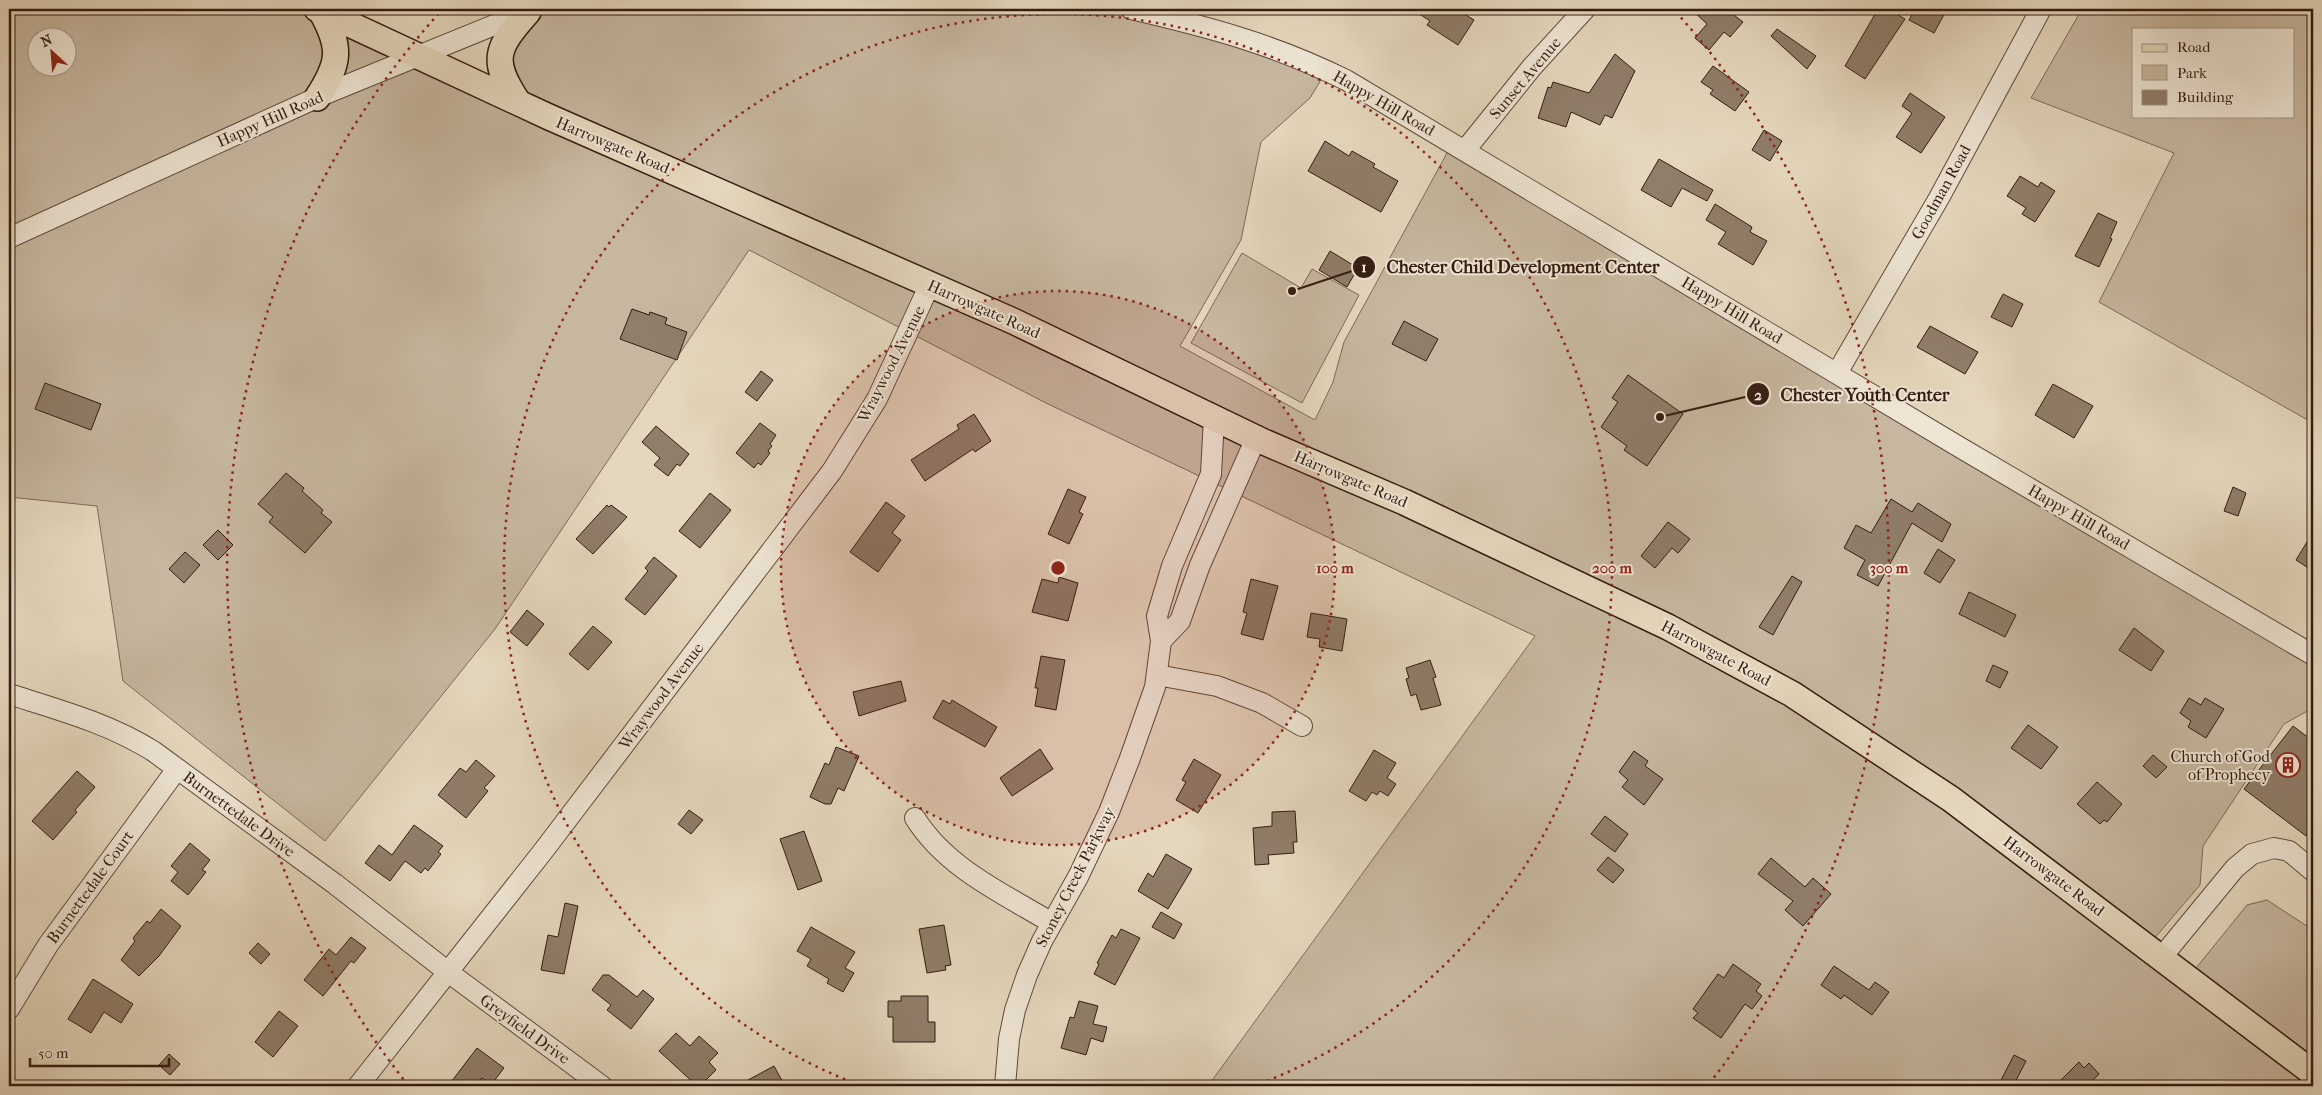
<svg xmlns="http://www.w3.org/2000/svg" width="2322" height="1095" viewBox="0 0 2322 1095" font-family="'IM FELL French Canon',serif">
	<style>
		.green { fill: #c7b7a0; stroke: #7d6a58; fill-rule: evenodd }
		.building { fill: #907d6a; stroke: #331c11 }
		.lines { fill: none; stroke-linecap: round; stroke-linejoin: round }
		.minor-casing { stroke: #604b3c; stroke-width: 22 }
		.major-casing { stroke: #331c11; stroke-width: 28 }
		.minor { stroke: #eee5d4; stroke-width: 20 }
		.major { stroke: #e5d7bd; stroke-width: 25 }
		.ring { fill: none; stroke: #8f2418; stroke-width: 2.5; stroke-dasharray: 2.5 5 }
		.labels { text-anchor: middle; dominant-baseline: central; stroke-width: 4; stroke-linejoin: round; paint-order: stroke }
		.street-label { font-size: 16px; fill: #331c11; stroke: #eee5d4 }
		.poi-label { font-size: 16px; fill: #331c11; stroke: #eee5d4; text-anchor: end }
		.centre { fill: #8f2418; stroke: #eee5d4; stroke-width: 2.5 }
		.ring-label { font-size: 15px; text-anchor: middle; font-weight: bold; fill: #8f2418; stroke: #eee5d4; stroke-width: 4; stroke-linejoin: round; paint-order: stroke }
		.leader { fill: none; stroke: #331c11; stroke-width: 2 }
		.callout-dot { fill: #331c11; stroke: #eee5d4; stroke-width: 2 }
		.mark-label { font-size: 15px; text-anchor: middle; font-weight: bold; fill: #fff }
		.callout-label { font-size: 18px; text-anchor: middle; font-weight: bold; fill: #331c11; stroke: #eee5d4; stroke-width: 4; stroke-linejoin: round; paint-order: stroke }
	</style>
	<rect width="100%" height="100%" fill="#e5d7bd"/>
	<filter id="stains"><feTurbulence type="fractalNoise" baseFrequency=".004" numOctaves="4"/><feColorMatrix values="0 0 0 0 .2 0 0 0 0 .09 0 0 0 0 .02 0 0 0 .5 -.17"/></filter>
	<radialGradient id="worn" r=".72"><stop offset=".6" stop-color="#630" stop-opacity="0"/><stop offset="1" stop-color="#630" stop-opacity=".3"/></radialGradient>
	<!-- green -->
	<path class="green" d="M9 9H317L517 102 500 58 536 9H1131L1327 70 1310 98 1261 142 1241 240 1180 346 1315 420 1333 382 1344 342 1453 142 2313 655V708L2284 724 2203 846 2200 885 2147 947 2188 978 2247 905 2267 900 2313 930V1086H1208L1535 636 1046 403 749 250 495 629 325 841 123 681 97 506 9 497ZM38 38H68V68H38ZM632 309 649 315 650 312 667 318 665 324 621 339Z
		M2082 9H2313V423L2099 302 2174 153 2031 98ZM2133 29H2293V116H2133Z
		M1242 253 1301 288 1312 269 1359 295 1302 403 1191 343Z"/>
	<!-- building -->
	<path class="building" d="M1412 9H1456L1474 20 1458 45 1427 25 1430 21Z
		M1691 9H1726L1743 22 1730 37 1724 32 1709 50 1695 38 1707 24Z
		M1878 9H1888L1905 19 1865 79 1845 66Z
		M1915 9H1947L1934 33 1909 20Z
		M1777 29 1816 56 1807 69 1771 36Z
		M1615 54 1635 71 1612 118 1605 115 1600 125 1571 112 1566 127 1538 118 1548 87 1551 88 1553 82 1589 93Z
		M1713 66 1749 92 1735 111 1710 94 1713 90 1701 82Z
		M1910 93 1945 117 1921 153 1896 137 1912 113 1902 106Z
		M1764 130 1782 141 1770 161 1752 150Z
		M1325 141 1349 156 1352 151 1375 164 1373 167 1398 181 1381 212 1308 171Z
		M1659 159 1713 190 1707 201 1682 188 1671 207 1641 190Z
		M2020 176 2038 187 2041 182 2055 191 2035 222 2022 214 2026 208 2007 196Z
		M1715 204 1752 227 1750 232 1767 241 1753 265 1718 244 1726 232 1706 220Z
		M2098 213 2117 222 2110 238 2112 239 2099 267 2075 256Z
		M1330 251 1358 268 1347 287 1319 270Z
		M2003 294 2023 304 2012 327 1991 317Z
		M632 309 649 315 650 312 667 318 665 324 687 332 677 360 620 339Z
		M1404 321 1438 339 1426 361 1392 344Z
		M1930 326 1978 352 1965 374 1917 347Z
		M761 371 773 380 757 401 745 392Z
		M1628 375 1683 414 1647 466 1624 450 1627 446 1601 427 1618 402 1612 398Z
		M45 383 101 404 91 430 35 409Z
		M2053 384 2093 406 2074 438 2035 415Z
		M974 414 991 441 975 452 973 449 925 481 911 460 959 429 957 425Z
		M760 423 776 435 770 444 772 446 768 451 770 453 761 465 758 463 754 468 736 453Z
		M656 426 689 454 680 466 677 464 668 476 654 465 660 458 642 442Z
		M286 473 304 488 302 491 323 510 321 513 332 522 305 553 269 522 273 517 258 504Z
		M2233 487 2246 493 2238 516 2224 511Z
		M1068 489 1086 497 1079 512 1083 514 1069 544 1048 534Z
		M710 493 731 510 700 548 679 531Z
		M1891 499 1912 512 1918 503 1951 524 1942 542 1912 523 1878 586 1857 575 1865 560 1844 548 1856 525 1871 533Z
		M886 502 905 516 892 533 901 540 878 572 850 552Z
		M607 505 609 507 611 505 627 517 593 554 576 539Z
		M1668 522 1690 539 1678 553 1672 548 1655 568 1641 556Z
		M218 530 233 545 218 560 203 545Z
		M2313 532V571L2296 560Z
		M1938 549 1955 560 1940 583 1924 573Z
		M185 552 200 565 184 583 169 569Z
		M654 557 677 576 645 615 625 599 648 571 645 568Z
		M1792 576 1802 582 1773 635 1759 627Z
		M1059 577 1078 583 1068 621 1032 612 1042 579 1058 583Z
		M1251 579 1278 586 1263 640 1241 634 1247 613 1243 612Z
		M1969 592 2016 615 2005 637 1959 614Z
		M527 610 544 624 527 646 510 632Z
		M1311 613 1347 619 1342 651 1319 647 1320 639 1307 637Z
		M593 626 612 642 588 670 569 654Z
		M2134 628 2164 651 2151 671 2119 650Z
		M1041 656 1065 660 1056 710 1035 706 1038 688H1035Z
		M1430 660 1436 677 1433 678 1441 705 1421 710 1416 694 1411 696 1406 679 1409 678 1406 668Z
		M1993 665 2008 672 2000 688 1986 681Z
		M901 681 906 701 859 716 853 692Z
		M2189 698 2201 705 2205 698 2224 709 2206 738 2188 727 2191 721 2180 713Z
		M943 700 950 704 952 700 997 727 985 747 933 718Z
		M2028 725 2058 747 2041 769 2011 748Z
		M2293 726 2313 741V827L2306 836 2244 789Z
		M836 747 859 756 844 791 838 788 831 804H825L810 797 825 763 829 765Z
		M1040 749 1053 769 1012 796 1000 778Z
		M1374 750 1396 763 1387 778 1396 784 1388 796 1380 791 1377 795 1372 792 1366 801 1349 791Z
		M1634 751 1648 761 1645 766 1663 779 1644 805 1622 787 1628 780 1619 772Z
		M2153 755 2167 767 2156 778 2143 766Z
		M1194 759 1221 775 1198 813 1176 800 1186 782 1182 780Z
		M476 760 495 776 484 788 488 791 466 818 438 795 460 768 466 772Z
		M77 771 95 787 75 810 77 812 53 840 32 821Z
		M2097 782 2122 804 2107 822 2104 820 2100 824 2077 804Z
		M689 810 703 820 691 834 678 824Z
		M1295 811 1297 842H1293L1294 853 1268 855 1269 864 1255 865 1253 828 1272 826V812Z
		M1605 816 1628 834 1615 852 1591 834Z
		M414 825 443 846 438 852 441 854 428 871 425 868 421 873 405 861 390 881 365 863 379 845 392 855Z
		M804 831 822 881 798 890 780 839Z
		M190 843 210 860 202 870 206 872 188 895 171 881 178 872 171 866Z
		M1166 854 1192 869 1168 909 1138 891 1148 873 1153 877Z
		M1608 857 1624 870 1613 883 1597 870Z
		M1771 858 1805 887 1813 878 1831 894 1803 926 1785 910 1793 901 1758 874Z
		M565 903 578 906 564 974 541 970 548 935 558 937Z
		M161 909 181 926 159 956 139 976 121 960 135 941 133 938 147 921 150 923Z
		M1161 912 1182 924 1174 939 1152 927Z
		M944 925 951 965 945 966 946 970 927 973 919 929Z
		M811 927 855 952 845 968 854 973 843 992 827 983 829 979 807 966 811 959 797 951Z
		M1121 929 1140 938 1115 985 1094 974 1099 964 1097 963 1112 935 1116 938Z
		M351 937 366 948 354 963 351 961 323 996 304 980 329 949 336 955Z
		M258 943 270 954 261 964 249 953Z
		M1733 964 1761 984 1756 991 1762 996 1752 1009 1745 1004 1721 1038 1693 1018 1698 1013 1693 1009 1718 974 1724 978Z
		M1834 966 1869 990 1875 982 1889 992 1872 1015 1844 995 1841 999 1821 985Z
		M603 975H609L637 997 643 990 654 999 631 1029 607 1010 611 1005 592 990Z
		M93 979 133 1004 121 1023 104 1012 91 1033 68 1019Z
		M901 996H928V1022H935V1042H893V1017H888V1001H901Z
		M1079 1001 1098 1006 1093 1024 1107 1027 1103 1042 1091 1038 1086 1055 1061 1048 1070 1017 1074 1018Z
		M279 1011 298 1026 273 1057 255 1042Z
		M676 1033 690 1046 699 1036 718 1053 709 1062 716 1070 700 1086H697L659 1051Z
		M477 1048 504 1068 491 1085 482 1078 475 1086H448Z
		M169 1054 180 1064 170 1075 159 1065Z
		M2014 1055 2026 1061 2013 1086H1998Z
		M2079 1062 2084 1068 2089 1063 2099 1074 2087 1086H2055Z
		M774 1066 785 1086H737Z"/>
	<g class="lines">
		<defs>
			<path id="minor" d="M1131 9C1209 27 1273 44 1346 80L1961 448 2313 655
				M1466 149 1532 67 1585 9
				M9 238 325 94 531 10
				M1837 373 1939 198 2041 9
				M1161 641 1180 621 1200 565 1256 438
				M1157 675 1217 686 1262 703 1302 726
				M9 694C59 710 108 723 153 751L335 884 448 972 602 1086
				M915 818C946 868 1004 894 1052 923
				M2161 958 2235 868 2252 854 2274 848 2289 851 2313 871
				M9 1009 48 945 177 769
				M358 1086 544 850 832 471 877 399 930 284
				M1005 1086 1009 1039 1015 1010 1027 975 1042 941 1078 877 1109 812 1130 758 1155 687 1161 641 1157 616 1172 566 1211 474 1214 418"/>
			<path id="major" d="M317 9 549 117 1013 321 1264 442 1404 502 1668 627 1792 694 1951 799 2313 1073
				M317 98C340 63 342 48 321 11
				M518 102C490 60 496 48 528 12"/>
		</defs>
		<!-- minor casing -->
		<use href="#minor" class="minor-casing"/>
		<!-- major casing -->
		<use href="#major" class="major-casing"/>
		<!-- minor -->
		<use href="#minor" class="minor"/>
		<!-- major -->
		<use href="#major" class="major"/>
	</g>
	<!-- distance rings -->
	<circle cx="1058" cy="568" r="277" fill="#8f2418" fill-opacity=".12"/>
	<g class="ring">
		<circle cx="1058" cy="568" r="277"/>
		<path d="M859 1085A554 554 0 1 1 1257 1085"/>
		<path d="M408 1085A831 831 0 0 1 440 12M1676 12A831 831 0 0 1 1708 1085"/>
	</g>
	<!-- icons -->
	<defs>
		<symbol id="building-ring" viewBox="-11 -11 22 22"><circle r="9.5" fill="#eee5d4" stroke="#8f2418" stroke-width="1.5"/><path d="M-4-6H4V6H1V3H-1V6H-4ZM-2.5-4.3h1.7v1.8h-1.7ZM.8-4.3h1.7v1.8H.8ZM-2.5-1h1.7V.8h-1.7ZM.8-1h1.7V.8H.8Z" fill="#8f2418"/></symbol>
	</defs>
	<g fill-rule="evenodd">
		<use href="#building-ring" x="2274" y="751" width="28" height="28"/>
	</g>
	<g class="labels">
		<!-- street labels -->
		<g class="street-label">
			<text transform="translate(1525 78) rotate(-50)">Sunset Avenue</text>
			<text transform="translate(1384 103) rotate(30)">Happy Hill Road</text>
			<text transform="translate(270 119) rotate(-24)">Happy Hill Road</text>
			<text transform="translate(613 145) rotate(23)">Harrowgate Road</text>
			<text transform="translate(1941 192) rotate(-61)">Goodman Road</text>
			<text transform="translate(984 309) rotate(24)">Harrowgate Road</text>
			<text transform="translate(1732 310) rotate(31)">Happy Hill Road</text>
			<text transform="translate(891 364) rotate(-63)">Wraywood Avenue</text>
			<text transform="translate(1351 479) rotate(23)">Harrowgate Road</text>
			<text transform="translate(2079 517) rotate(30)">Happy Hill Road</text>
			<text transform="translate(1716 653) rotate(28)">Harrowgate Road</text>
			<text transform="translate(661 696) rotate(-53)">Wraywood Avenue</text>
			<text transform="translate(239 814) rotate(36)">Burnettedale Drive</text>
			<text transform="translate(2054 876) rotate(37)">Harrowgate Road</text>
			<text transform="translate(1075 877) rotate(-63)">Stoney Creek Parkway</text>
			<text transform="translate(90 887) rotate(-54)">Burnettedale Court</text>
			<text transform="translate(525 1029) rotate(36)">Greyfield Drive</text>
		</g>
		<!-- poi labels -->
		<g class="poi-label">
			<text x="2270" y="756">Church of God<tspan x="2270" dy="18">of Prophecy</tspan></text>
		</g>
	</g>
	<circle cx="1058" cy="568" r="8" class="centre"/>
	<g class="ring-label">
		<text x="1335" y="573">100 m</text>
		<text x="1612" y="573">200 m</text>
		<text x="1889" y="573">300 m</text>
	</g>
	<!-- callouts -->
	<path class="leader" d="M1292 291L1364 267M1660 417L1758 394"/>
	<g class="callout-dot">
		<circle cx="1292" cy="291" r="5"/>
		<circle cx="1660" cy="417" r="5"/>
		<circle cx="1364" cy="267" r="12"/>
		<circle cx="1758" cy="394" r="12"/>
	</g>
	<g class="mark-label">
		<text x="1364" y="272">1</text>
		<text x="1758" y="400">2</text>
	</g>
	<g class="callout-label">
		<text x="1523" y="273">Chester Child Development Center</text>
		<text x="1865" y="401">Chester Youth Center</text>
	</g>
	<!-- margin -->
	<rect width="2322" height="1095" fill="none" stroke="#e5d7bd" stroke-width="30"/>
	<rect x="10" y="10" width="2302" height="1075" fill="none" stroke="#331c11" stroke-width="2.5"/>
	<rect x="15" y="15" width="2292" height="1065" fill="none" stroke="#331c11"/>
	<!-- legend -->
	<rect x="2132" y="28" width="162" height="90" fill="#eee5d4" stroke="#a39586"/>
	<rect x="2142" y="44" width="25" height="8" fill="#e5d7bd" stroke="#a39586"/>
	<text x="2177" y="52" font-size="15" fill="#331c11">Road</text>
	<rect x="2142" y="65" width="25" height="15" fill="#c7b7a0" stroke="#a39586"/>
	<text x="2177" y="78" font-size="15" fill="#331c11">Park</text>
	<rect x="2142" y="90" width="25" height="15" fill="#907d6a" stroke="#a39586"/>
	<text x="2177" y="102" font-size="15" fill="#331c11">Building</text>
	<!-- north arrow -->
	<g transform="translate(52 52) rotate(334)"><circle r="24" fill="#eee5d4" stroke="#a39586"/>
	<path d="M0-4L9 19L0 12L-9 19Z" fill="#8f2418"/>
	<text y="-8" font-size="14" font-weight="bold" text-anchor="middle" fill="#331c11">N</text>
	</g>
	<!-- scale -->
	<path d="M30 1058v8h139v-8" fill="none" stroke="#331c11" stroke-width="2.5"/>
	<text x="38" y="1058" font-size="15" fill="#331c11" stroke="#eee5d4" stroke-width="4" paint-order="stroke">50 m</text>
	<rect width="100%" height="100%" filter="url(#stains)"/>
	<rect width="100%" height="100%" fill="url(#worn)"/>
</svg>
